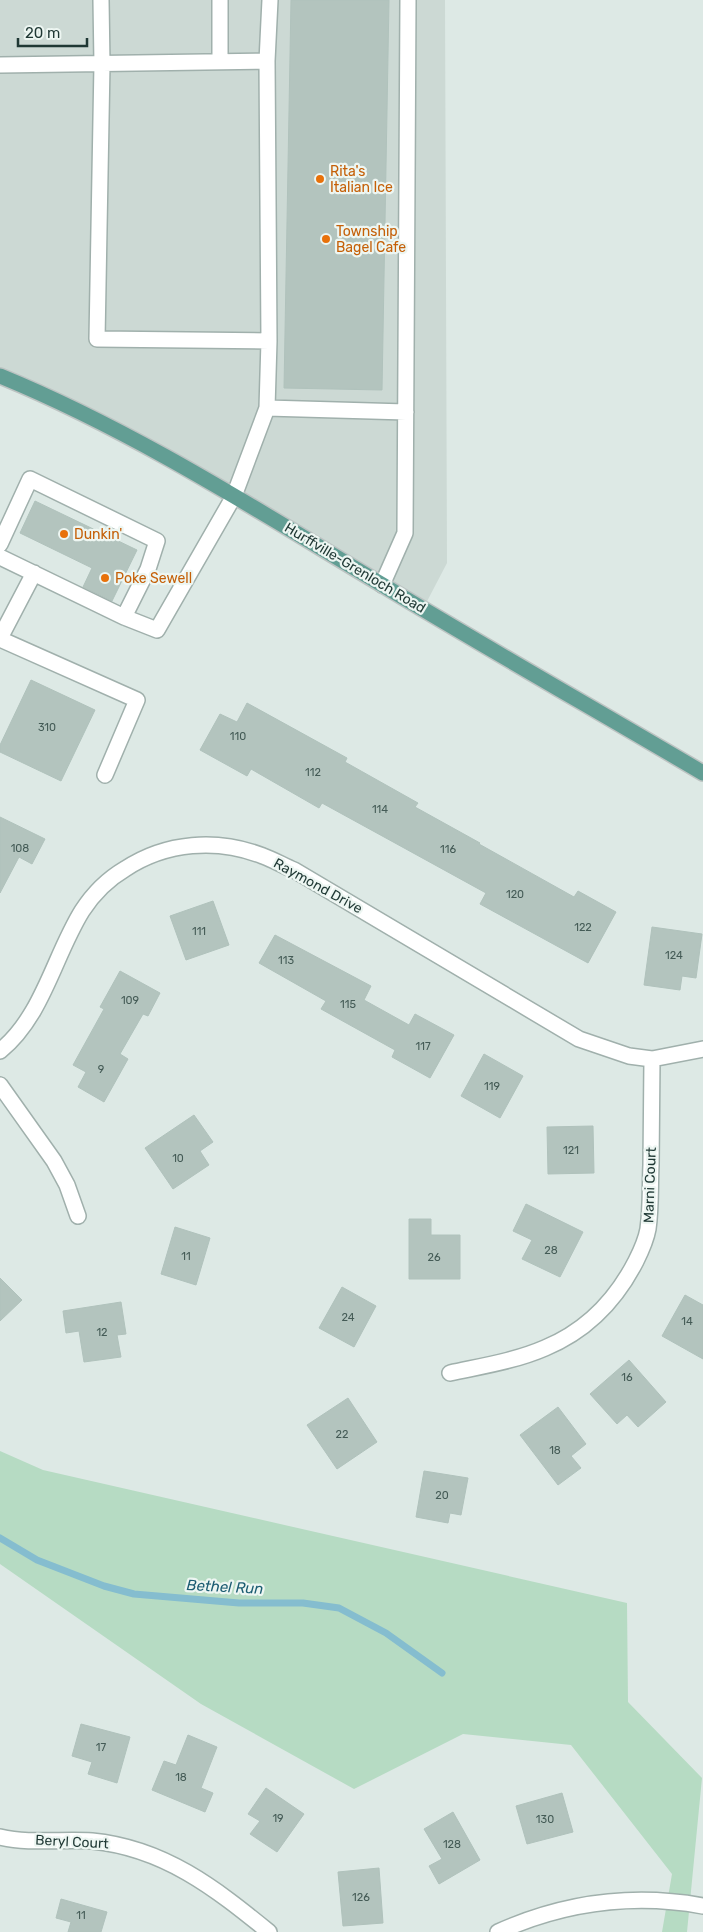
<svg xmlns="http://www.w3.org/2000/svg" width="703" height="1932" viewBox="0 0 703 1932" font-family="Rubik,sans-serif">
	<style>
		.built { fill: #ccd9d4 }
		.green { fill: #b6dbc3 }
		.lines { fill: none; stroke-linecap: round; stroke-linejoin: round }
		.stream { stroke: #85bdcf; stroke-width: 7 }
		.building { fill: #b3c4be; stroke: #b0c2bc }
		.minor-casing { stroke: #a0b0ac; stroke-width: 18 }
		.major-casing { stroke: #bcc3c2; stroke-width: 18 }
		.minor { stroke: #fff; stroke-width: 15 }
		.major { stroke: #629e94; stroke-width: 15 }
		.food-dot { fill: #e8710a; stroke: #edf6f2; stroke-width: 2 }
		.labels { text-anchor: middle; dominant-baseline: central; stroke-width: 4.5; stroke-linejoin: round; paint-order: stroke }
		.number-label { font-size: 11px; fill: #445b56 }
		.food-label { font-size: 14px; fill: #c56008; stroke: #edf6f2; text-anchor: start }
		.street-label { font-size: 14px; fill: #1f3834; stroke: #edf6f2 }
		.water-label { font-size: 15px; font-style: italic; fill: #1b5c72; stroke: #edf6f2 }
	</style>
	<rect width="100%" height="100%" fill="#dde9e5"/>
	<!-- built -->
	<path class="built" d="M0 0H445L447 563 423 609 234 496 0 376Z"/>
	<!-- green -->
	<path class="green" d="M0 1451 43 1470 627 1603 628 1702 702 1778 687 1932H662L672 1874 571 1745 463 1734 354 1789 201 1704 0 1564Z"/>
	<g class="lines">
		<!-- stream -->
		<path class="stream" d="M0 1538 37 1560 104 1586 134 1594 239 1603H303L339 1608 386 1633 442 1673"/>
	</g>
	<!-- building -->
	<path class="building" d="M291 0H389L382 390 284 388Z
		M35 501 137 550 112 601 83 587 92 568 20 533Z
		M31 680 95 710 61 781 0 752V745Z
		M247 703 347 758 345 762 418 803 415 807 480 843 479 844 574 897 578 891 616 912 588 963 480 904 486 893 395 843 322 803 319 808 251 769 247 776 200 750 220 714 237 722Z
		M0 817 45 839 32 864 19 857 0 893Z
		M213 901 229 945 186 960 170 916Z
		M652 927 702 934 696 978 682 976 680 990 644 985Z
		M275 935 371 986 364 1000 409 1025 415 1014 454 1035 430 1078 392 1057 395 1050 321 1009 326 1001 259 963Z
		M120 971 160 993 148 1016 143 1014 120 1054 128 1059 104 1102 78 1087 86 1072 73 1065 104 1009 100 1007Z
		M484 1054 523 1076 500 1118 461 1096Z
		M194 1115 213 1142 200 1151 209 1165 173 1189 145 1148Z
		M593 1126 594 1173 548 1174 547 1127Z
		M526 1204 583 1232 560 1277 522 1259 532 1240 513 1231Z
		M409 1219H431V1235H460V1279H409Z
		M175 1227 210 1238 196 1285 161 1274Z
		M0 1278 22 1300 0 1321Z
		M342 1287 376 1306 354 1347 319 1328Z
		M685 1295 703 1305V1359L662 1336Z
		M121 1302 126 1334 117 1335 121 1357 84 1362 79 1331 66 1333 63 1311Z
		M629 1360 666 1402 638 1427 627 1415 617 1424 590 1394Z
		M348 1398 377 1442 337 1469 307 1425Z
		M558 1407 586 1444 571 1456 581 1468 558 1485 520 1435Z
		M424 1471 468 1478 461 1515 450 1513 448 1523 416 1517Z
		M81 1724 130 1737 117 1783 88 1774 92 1762 72 1756Z
		M188 1735 217 1747 201 1788 213 1793 205 1812 152 1790 164 1761 176 1765Z
		M266 1788 304 1814 277 1852 250 1834 260 1821 248 1814Z
		M562 1793 573 1832 527 1844 516 1806Z
		M453 1812 480 1860 439 1884 429 1866 442 1859 424 1829Z
		M379 1868 383 1923 343 1926 338 1872Z
		M61 1899 107 1912 101 1932H68L71 1922 56 1918Z"/>
	<g class="lines">
		<defs>
			<path id="minor" d="M101 0 102 64 97 339 269 341
				M220 0V61
				M267 61 270 0
				M0 65 267 61 269 341 267 408 234 496 157 630 124 617 0 557
				M267 408 406 412
				M0 544 30 479 157 541 148 569 124 617
				M382 585 405 533 408 0
				M0 638 34 573
				M0 639 137 700 105 775
				M0 1051C43 1016 54 956 82 911 93 894 108 879 125 869 166 842 217 838 263 856 274 860 284 866 294 870L579 1039 629 1056 652 1059 703 1049
				M0 1085 54 1161 67 1185 78 1216
				M450 1373C482 1366 515 1361 545 1348 586 1331 616 1300 636 1261 641 1251 646 1240 648 1229 651 1208 650 1186 651 1165 651 1130 652 1094 652 1059
				M0 1837C29 1844 62 1839 92 1841 164 1848 215 1888 269 1932
				M498 1932C563 1903 632 1893 703 1906"/>
			<path id="major" d="M0 376C134 431 257 510 381 584 487 648 596 710 703 773"/>
		</defs>
		<!-- minor casing -->
		<use href="#minor" class="minor-casing"/>
		<!-- major casing -->
		<use href="#major" class="major-casing"/>
		<!-- minor -->
		<use href="#minor" class="minor"/>
		<!-- major -->
		<use href="#major" class="major"/>
	</g>
	<!-- markers -->
	<g class="food-dot">
		<circle cx="320" cy="179" r="5"/>
		<circle cx="326" cy="239" r="5"/>
		<circle cx="64" cy="534" r="5"/>
		<circle cx="105" cy="578" r="5"/>
	</g>
	<g class="labels">
		<!-- number labels -->
		<g class="number-label">
			<text x="47" y="727">310</text>
			<text x="238" y="736">110</text>
			<text x="313" y="772">112</text>
			<text x="380" y="809">114</text>
			<text x="20" y="848">108</text>
			<text x="448" y="849">116</text>
			<text x="515" y="894">120</text>
			<text x="583" y="927">122</text>
			<text x="199" y="931">111</text>
			<text x="674" y="955">124</text>
			<text x="286" y="960">113</text>
			<text x="130" y="1000">109</text>
			<text x="348" y="1004">115</text>
			<text x="423" y="1046">117</text>
			<text x="101" y="1069">9</text>
			<text x="492" y="1086">119</text>
			<text x="571" y="1150">121</text>
			<text x="178" y="1158">10</text>
			<text x="551" y="1250">28</text>
			<text x="186" y="1256">11</text>
			<text x="434" y="1257">26</text>
			<text x="348" y="1317">24</text>
			<text x="687" y="1321">14</text>
			<text x="102" y="1332">12</text>
			<text x="627" y="1377">16</text>
			<text x="342" y="1434">22</text>
			<text x="555" y="1450">18</text>
			<text x="442" y="1495">20</text>
			<text x="101" y="1747">17</text>
			<text x="181" y="1777">18</text>
			<text x="278" y="1818">19</text>
			<text x="545" y="1819">130</text>
			<text x="452" y="1844">128</text>
			<text x="361" y="1897">126</text>
			<text x="81" y="1915">11</text>
		</g>
		<!-- food labels -->
		<g class="food-label">
			<text x="330" y="171">Rita's<tspan x="330" dy="16">Italian Ice</tspan></text>
			<text x="336" y="231">Township<tspan x="336" dy="16">Bagel Cafe</tspan></text>
			<text x="74" y="534">Dunkin'</text>
			<text x="115" y="578">Poke Sewell</text>
		</g>
		<!-- street labels -->
		<g class="street-label">
			<text transform="translate(355 568) rotate(31)">Hurffville-Grenloch Road</text>
			<text transform="translate(318 886) rotate(29)">Raymond Drive</text>
			<text transform="translate(650 1185) rotate(-88)">Marni Court</text>
			<text transform="translate(72 1842) rotate(3)">Beryl Court</text>
		</g>
		<!-- water labels -->
		<g class="water-label">
			<text transform="translate(225 1587) rotate(3)">Bethel Run</text>
		</g>
	</g>
	<!-- scale -->
	<path d="M18 38v8h69v-8" fill="none" stroke="#1f3834" stroke-width="2.5"/>
	<text x="25" y="38" font-size="15" fill="#1f3834" stroke="#edf6f2" stroke-width="4" paint-order="stroke">20 m</text>
</svg>
